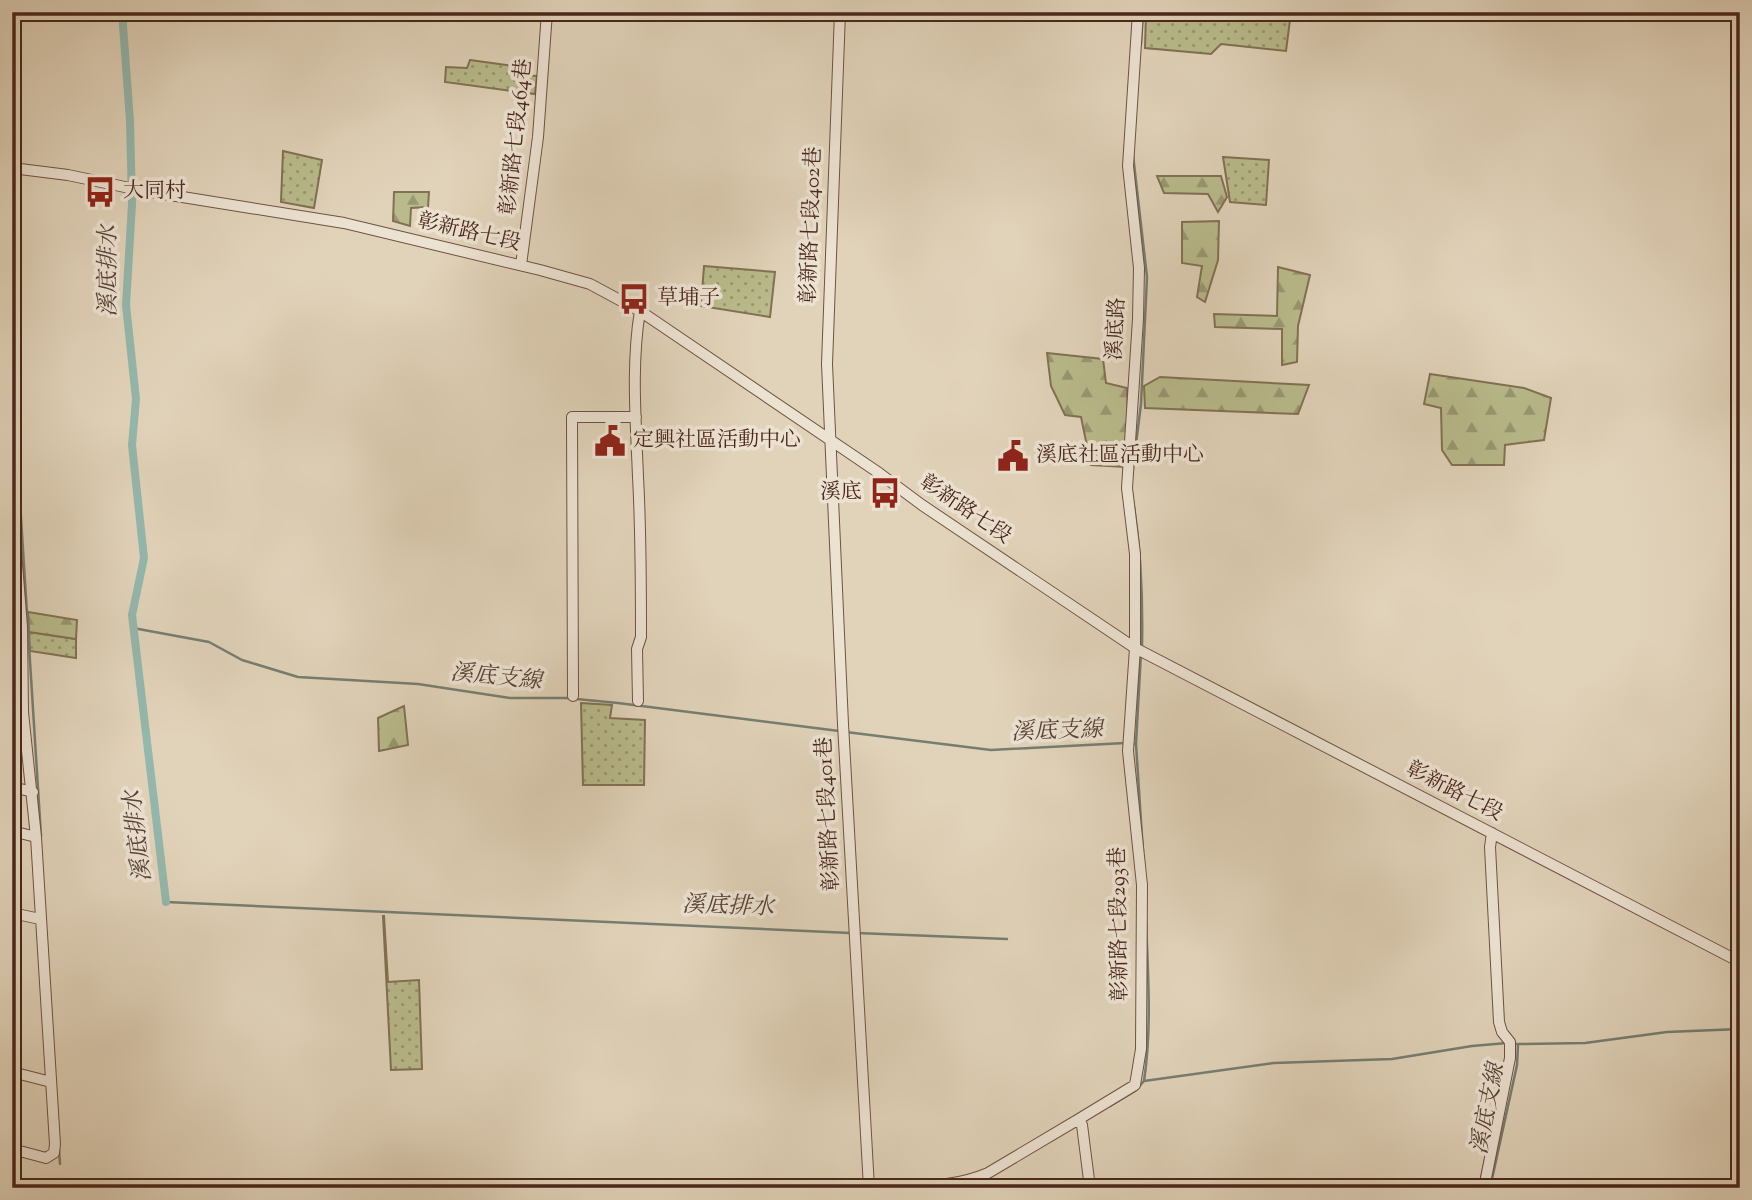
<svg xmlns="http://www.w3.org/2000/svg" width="1752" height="1200" viewBox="0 0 1752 1200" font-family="'Sorts Mill Goudy','Noto Serif TC',serif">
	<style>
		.grass { fill: url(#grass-dots); stroke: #827153; stroke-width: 2 }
		.forest { fill: url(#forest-firs); stroke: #827153; stroke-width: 2 }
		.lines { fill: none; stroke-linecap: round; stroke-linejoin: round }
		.stream { stroke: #767e72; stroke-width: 2.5 }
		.canal { stroke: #94b8ad; stroke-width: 8 }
		.minor-casing { stroke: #705242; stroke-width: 12 }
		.minor { stroke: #ece2d2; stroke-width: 10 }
		.labels { text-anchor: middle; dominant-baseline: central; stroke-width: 7; stroke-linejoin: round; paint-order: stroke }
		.street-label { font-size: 21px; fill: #4a271a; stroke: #ece2d2 }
		.poi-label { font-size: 21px; fill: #4a271a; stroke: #ece2d2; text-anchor: start }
		.water-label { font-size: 23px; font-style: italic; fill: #594437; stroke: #ece2d2 }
	</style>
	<defs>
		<pattern id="grass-dots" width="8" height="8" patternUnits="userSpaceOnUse" patternTransform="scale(1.75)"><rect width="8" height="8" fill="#b9bb8c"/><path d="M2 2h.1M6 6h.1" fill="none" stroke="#989872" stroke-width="1.8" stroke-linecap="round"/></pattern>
		<pattern id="forest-firs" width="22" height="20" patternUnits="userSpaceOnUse" patternTransform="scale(1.75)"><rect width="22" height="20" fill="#b9bb8c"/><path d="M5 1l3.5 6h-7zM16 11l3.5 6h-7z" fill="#989872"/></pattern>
	</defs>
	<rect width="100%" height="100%" fill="#e1d3ba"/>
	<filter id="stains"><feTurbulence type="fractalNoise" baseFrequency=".00286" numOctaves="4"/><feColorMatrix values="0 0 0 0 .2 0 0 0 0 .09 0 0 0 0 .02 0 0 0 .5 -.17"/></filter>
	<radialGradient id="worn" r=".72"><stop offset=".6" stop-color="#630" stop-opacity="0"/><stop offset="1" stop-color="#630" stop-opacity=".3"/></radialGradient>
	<!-- grass -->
	<path class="grass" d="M1146 12H1291L1286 51 1221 44 1211 54 1145 48Z
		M470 60 520 67 522 75 537 76 535 94 445 82 446 67 467 68Z
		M283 151 322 160 314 208 281 202Z
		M1223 157 1269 160 1266 205 1230 202Z
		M704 266 775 272 770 317 701 306Z
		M29 632 76 639V658L30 651Z
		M581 703 612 705 610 718 645 720 644 785H583Z
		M383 916H384L388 982 419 980 422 1069 391 1070Z"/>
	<!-- forest -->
	<path class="forest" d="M1157 176H1221L1227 197 1218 212 1208 194 1164 193Z
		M394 192H429L428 207 411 208 410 226 393 221Z
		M1219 221 1218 260 1205 302 1197 297 1202 266 1182 263V222Z
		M1278 267 1310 275 1298 326 1297 362 1282 365V329L1215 327 1214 314 1277 316Z
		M1047 353 1103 359 1106 383 1127 388 1129 454 1125 467 1091 465 1081 417 1065 415 1051 386Z
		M1430 374 1524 388 1551 398 1544 440 1505 445 1504 465H1452L1442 450 1441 408 1424 404Z
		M1160 377 1309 385 1298 414 1145 408 1144 386Z
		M28 612 77 620 76 639 29 632Z
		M404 706 408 745 379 751 378 718Z"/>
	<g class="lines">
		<!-- stream -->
		<path class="stream" d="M1141 44 1143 12
			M12 469 18 470 41 836
			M1132 476 1141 404 1147 277 1133 155
			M1133 500C1141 549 1143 597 1142 646
			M133 628 209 642 242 660 298 677 418 684 510 698H566L618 703 839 731
			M846 732 991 750 1125 743
			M1132 744H1136L1143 852
			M1136 744 1141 653
			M166 902 850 933
			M1146 922C1148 974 1152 1028 1144 1081L1274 1063 1392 1059 1472 1046 1507 1043
			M857 933 1007 939
			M1518 1044 1585 1043 1667 1032 1740 1029
			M1110 1106 1135 1091 1144 1081
			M59 1150 60 1164
			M135 1181 153 1188
			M1479 1188 1485 1160
			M1490 1188 1517 1065 1518 1044H1514"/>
		<!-- canal -->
		<path class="canal" d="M122 12 130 121 132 204 126 305 136 399 132 445 144 558 132 615 166 902"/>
		<defs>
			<path id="minor" d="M840 12 827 364 843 724 869 1188
				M12 168 68 175 139 190 344 223 540 270 590 284 640 311 879 473 922 505 1135 648 1740 962
				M521 265 538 137 547 12
				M12 501 22 627 23 712 36 837 55 1144 54 1153 46 1158 12 1149
				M573 696 572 417H636
				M638 701 637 649 641 637C641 583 641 530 638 477 636 422 631 365 640 311
				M12 787 33 792
				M12 831 36 837
				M12 913 40 919
				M12 1072 51 1082
				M901 1188C931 1186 960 1185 988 1173L1079 1119
				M1090 1188 1082 1125 1079 1119 1135 1085 1141 1049 1142 885 1128 751 1135 648V554L1127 488 1138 319 1139 268 1128 166 1138 12
				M1484 1188 1510 1058V1042L1502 1032 1499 1022 1490 847 1492 833"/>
		</defs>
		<!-- minor casing -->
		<use href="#minor" class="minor-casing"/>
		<!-- minor -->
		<use href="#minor" class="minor"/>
	</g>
	<!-- icons -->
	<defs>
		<symbol id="bus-bare" viewBox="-9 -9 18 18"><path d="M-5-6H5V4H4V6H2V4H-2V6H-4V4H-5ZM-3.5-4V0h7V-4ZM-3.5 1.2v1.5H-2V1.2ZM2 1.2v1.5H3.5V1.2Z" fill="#8f2418" stroke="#ece2d2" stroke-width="2.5" paint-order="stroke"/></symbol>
		<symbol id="civic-bare" viewBox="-9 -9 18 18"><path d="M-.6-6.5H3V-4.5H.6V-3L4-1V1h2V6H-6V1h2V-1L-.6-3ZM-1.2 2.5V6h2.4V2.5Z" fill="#8f2418" stroke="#ece2d2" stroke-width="2.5" paint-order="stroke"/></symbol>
	</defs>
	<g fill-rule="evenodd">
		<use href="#bus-bare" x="78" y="170" width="44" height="44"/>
		<use href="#bus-bare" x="612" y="277" width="44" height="44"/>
		<use href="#civic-bare" x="588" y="419" width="44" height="44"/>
		<use href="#civic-bare" x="991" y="434" width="44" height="44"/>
		<use href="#bus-bare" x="863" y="471" width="44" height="44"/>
	</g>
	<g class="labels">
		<!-- street labels -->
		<g class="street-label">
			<text transform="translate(517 137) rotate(-84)">彰新路七段464巷</text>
			<text transform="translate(812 225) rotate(-88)">彰新路七段402巷</text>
			<text transform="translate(469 233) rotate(13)">彰新路七段</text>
			<text transform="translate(1117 329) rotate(-87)">溪底路</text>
			<text transform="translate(965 510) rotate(34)">彰新路七段</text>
			<text transform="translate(1454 792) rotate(27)">彰新路七段</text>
			<text transform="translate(829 814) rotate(-93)">彰新路七段401巷</text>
			<text transform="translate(1120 924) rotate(-91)">彰新路七段293巷</text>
		</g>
		<!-- poi labels -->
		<g class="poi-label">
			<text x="123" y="192">大同村</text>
			<text x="657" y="299">草埔子</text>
			<text x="633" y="441">定興社區活動中心</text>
			<text x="1036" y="456">溪底社區活動中心</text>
			<text x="862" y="493" text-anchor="end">溪底</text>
		</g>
		<!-- water labels -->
		<g class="water-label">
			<text transform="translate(109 271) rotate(-90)">溪底排水</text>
			<text transform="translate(496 678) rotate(6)">溪底支線</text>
			<text transform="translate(1057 732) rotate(-2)">溪底支線</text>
			<text transform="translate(139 836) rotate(-97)">溪底排水</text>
			<text transform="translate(728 907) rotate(2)">溪底排水</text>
			<text transform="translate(1489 1109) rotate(-79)">溪底支線</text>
		</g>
	</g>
	<!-- margin -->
	<rect width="1752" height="1200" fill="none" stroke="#e1d3ba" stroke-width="42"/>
	<rect x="14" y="14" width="1724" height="1172" fill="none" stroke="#4a271a" stroke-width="3.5"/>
	<rect x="21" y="21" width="1710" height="1158" fill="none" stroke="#4a271a" stroke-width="2"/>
	<rect width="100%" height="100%" filter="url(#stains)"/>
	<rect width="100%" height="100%" fill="url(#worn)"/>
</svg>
